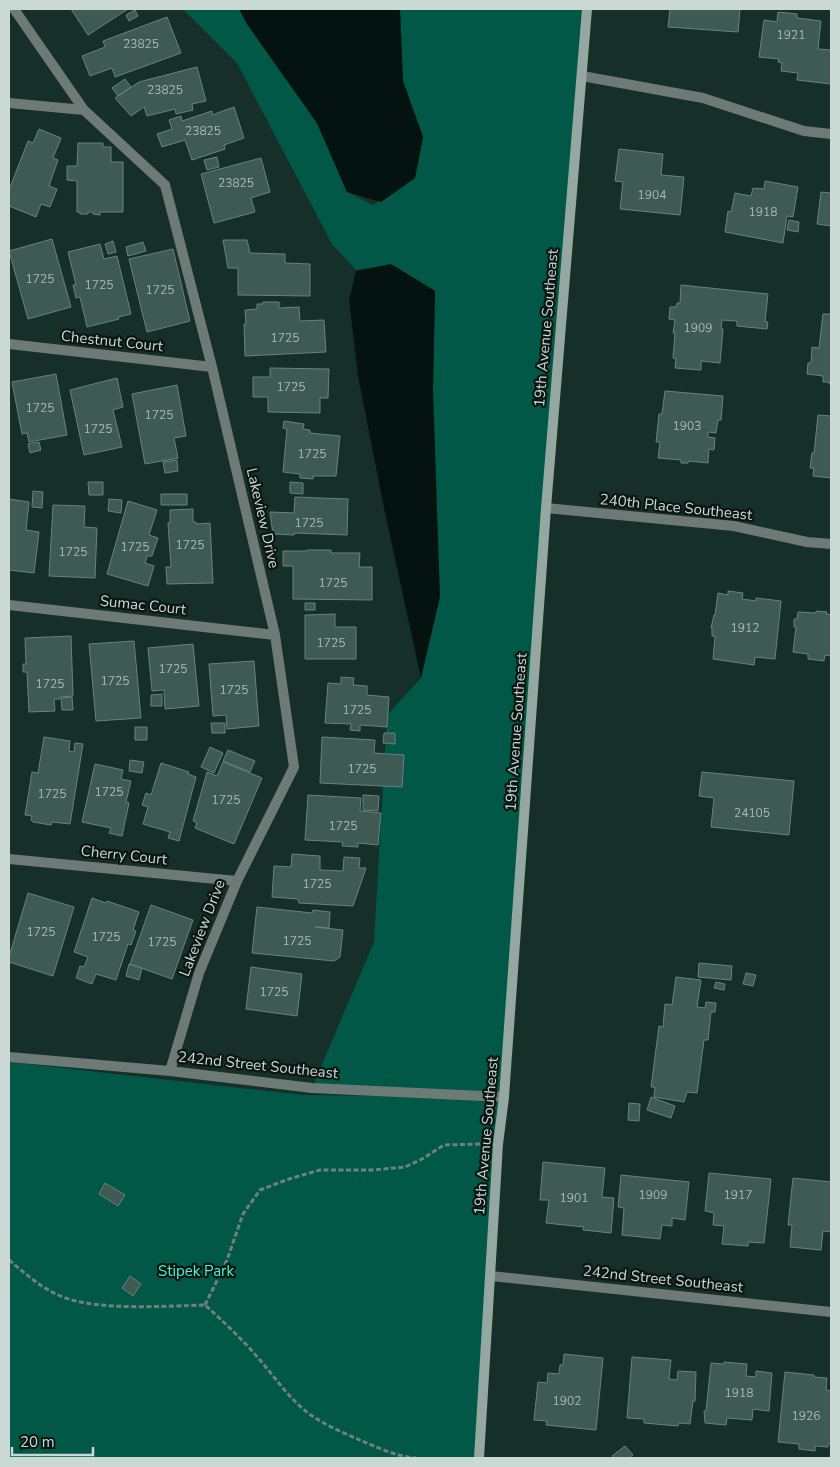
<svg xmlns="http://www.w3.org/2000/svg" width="840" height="1467" viewBox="0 0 840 1467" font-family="'Nunito Sans',sans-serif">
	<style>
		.green { fill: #025847 }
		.water { fill: #04130f }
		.building { fill: #3f5a52; stroke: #67837a }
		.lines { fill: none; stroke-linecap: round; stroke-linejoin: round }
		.path { stroke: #6e827c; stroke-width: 3; stroke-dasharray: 5 2.5; stroke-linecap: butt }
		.street { stroke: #6e7a76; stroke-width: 10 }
		.secondary { stroke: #94a7a1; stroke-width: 10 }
		.labels { text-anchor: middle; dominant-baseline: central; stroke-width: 4.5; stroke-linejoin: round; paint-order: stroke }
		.number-label { font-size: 12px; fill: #a7b9b4 }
		.street-label { font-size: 15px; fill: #cad9d4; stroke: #0b1612 }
		.park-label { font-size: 15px; fill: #49f7cf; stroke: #0b1612 }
	</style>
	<rect width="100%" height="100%" fill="#163029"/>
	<!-- green -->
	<path class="green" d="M183 9H239L247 24 317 123 347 192 373 205 415 178 423 137 403 81 400 9H587L546 508 480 1458H9V1062L304 1095 484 1097 312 1088 374 942 387 715 421 678 433 389 435 291 391 265 356 270 332 244 237 63Z"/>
	<!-- water -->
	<path class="water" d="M239 9H400L403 81 423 137 415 178 381 202 347 192 317 123 247 24Z
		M391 264 435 291 433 389 440 597 421 678 384 508 358 376 349 300 356 271Z"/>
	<!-- building -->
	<path class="building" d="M71 9H128L88 35Z
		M670 9H740L738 32 668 27Z
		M135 10 138 16 129 21 126 15Z
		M778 12 797 14V18L821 21 818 49 831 50V84L797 80 798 73 781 71 782 63 778 62 779 59 759 57 764 20 777 22Z
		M167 17 181 53 115 77 112 68 90 76 82 56 105 47 103 41Z
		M197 67 206 101 192 104 193 110 176 114 175 109 147 116 144 107 131 116 115 98 139 82Z
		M125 79 131 87 118 96 112 88Z
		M234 107 244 138 224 145 225 149 192 160 185 140 162 147 157 134 172 129 169 120 181 116 182 121 212 111V115Z
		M39 129 61 138 53 158 58 160 49 186 57 189 50 207 41 204 36 217 9 206V190L28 141 33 143Z
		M78 143H103V147H111V162H123V212H100V215L93 214V212H88V214H80V212H77V181L67 180V166H77Z
		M619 149 663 154 661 175 684 177 680 215 620 209 623 182 615 181Z
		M217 157 219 167 207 170 204 160Z
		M261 158 270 192 251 198 255 212 214 223 201 174Z
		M765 181 798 187 793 217 787 216 783 243 725 232 728 211 731 212 735 193 751 196 753 188 764 189Z
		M821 192 831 193V226L817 224Z
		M789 220 799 222 798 232 787 230Z
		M52 239 71 307 28 319 9 251Z
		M223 240H247L250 253 285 254V263L310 264V296L238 295V268H228Z
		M113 241 116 252 108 254 105 244Z
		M143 242 146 251 128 256 126 247Z
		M100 244 104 259 117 256 131 314 118 317 119 319 87 327 80 297 76 298 73 285H76L68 252Z
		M173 249 190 321 147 332 129 259Z
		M681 285 768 294 765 322H768L767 329 737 326V321L722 320 721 329H723L720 363 701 361V370L675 368 676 359 673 358 675 333H673L675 320 669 319 670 307H676L677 303H680Z
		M263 302H279V308L299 307 300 321 324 320 326 352 245 356 244 324H246L245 310 257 309V304H263Z
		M823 314H831V384H829L830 382H823V376L807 374 808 363H811L812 347 819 348Z
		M270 368 329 369 328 398H320V413L268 412V397H253V377H270Z
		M56 374 67 435 29 442 27 433 22 434 12 382Z
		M117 378 123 407 113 410 122 447 84 455 70 390Z
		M177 385 186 436 174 438 178 458 145 464 132 394Z
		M665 391 723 396 721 420H718L716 433 708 432V437L715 438 714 450 709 449 708 463 689 461 688 463H681V460L658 458 660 442H656L659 414H662Z
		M818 415 831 416V478L813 476 814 468H810L812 453H814Z
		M284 421 304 424 303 429 310 430V433L340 436 336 476H313V479L300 478V474L283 472 287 429 283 428Z
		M39 442 41 450 30 453 28 444Z
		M177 460 178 471 165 473 163 462Z
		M88 482H103V495H89Z
		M290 482 303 483V494L290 493Z
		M33 491 43 492 42 508 32 507Z
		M161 494H187V505H161Z
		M295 497 348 499 347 535 295 533 294 535 273 534 270 512 294 513Z
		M9 499 29 502 26 530 39 532 34 573 9 570Z
		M109 499 122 500 121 513 108 511Z
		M128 501 157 510 149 535 158 538 152 556H147L145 563 154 566 148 586 107 574Z
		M53 505 85 506 84 527 97 528 95 578 49 576Z
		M193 509V522H196V524L210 523 213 583 167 584 166 567H171L168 523H170V510Z
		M307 550H331V553H360L359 567H372V600L293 599V566H283V551H307Z
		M728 591 743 593 742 599 756 601V598L781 601 775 659 755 657 754 665 713 659 715 636H712V628H711L714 615H715L718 593 728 595Z
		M305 603H315V610H305Z
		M816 611 827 612 826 614 831 615V656L825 655 824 661 808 659V654L793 652 796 627H794V619H797L798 612 816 613Z
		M335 614V627H356V659H305V615Z
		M71 636 73 696 60 697V699H54L55 711 29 712 27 672H23V664H26L25 638Z
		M134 641 141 718 96 721 89 644Z
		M193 644 199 706 165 709 164 690 152 691 148 648Z
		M254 661 259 726 227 729 226 715 213 716 209 664Z
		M341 677 354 678 353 685 367 686V695L389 697 387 727 360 725V731L350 730 351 724 325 723 328 683 341 684Z
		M162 694V706H151V695Z
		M72 697 73 710H62L61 698Z
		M211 723H225V733H212Z
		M135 727H147V740H135Z
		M384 733H395V744L383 743Z
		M44 737 70 741 69 751 74 752 75 743 83 744 70 824 52 822 51 825 33 822 31 820 32 816 25 815 32 772 38 773Z
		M322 737 375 740 374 753 404 755 402 787 320 783Z
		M210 747 223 753 214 773 201 767Z
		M228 750 255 761 250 772 223 761Z
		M130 760 144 762 142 773 129 771Z
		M223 762 262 778 234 844 195 828 197 823 193 821 207 772 217 776Z
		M161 763 189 772 188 774 196 777 179 841 168 838 170 832 143 824 148 807 142 805 146 793 151 795Z
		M95 764 123 770 121 779 131 781 126 802 129 803 122 836 109 833 111 828 82 822Z
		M702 772 794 781 789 835 711 827 714 798 699 796Z
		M308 795 361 798 360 811 381 813 378 845 358 843V847L342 846 343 842 305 840Z
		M363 795 379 796 378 811 363 810Z
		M292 854 320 856V870L343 871 344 857 360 858 359 868H366L353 906 299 903 298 899 272 897 274 866 291 867Z
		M28 893 74 907 53 976 9 962V957Z
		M92 898 106 903 107 901 139 912 133 930 136 931 131 945 128 944 116 980 96 974 92 984 76 978 80 966 84 967 88 957 74 952Z
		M151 905 193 920 172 979 130 964Z
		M257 907 312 913 313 910 330 912 329 928 315 927 343 930 340 957 334 961 252 953Z
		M699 963 732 966 731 980 698 977Z
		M129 964 142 968 139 980 126 976Z
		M251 967 302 974 297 1016 246 1009Z
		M746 973 756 975 753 986 743 984Z
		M676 977 701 980 697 1007 705 1008 706 1002 716 1003 715 1012H711L708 1040H704L697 1093 687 1092 684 1102 654 1097 655 1087H651L659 1026 663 1027 665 1004 672 1005Z
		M716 982 725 984 724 990 714 988Z
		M651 1097 675 1106 671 1118 647 1110Z
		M629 1103 640 1104 639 1121 628 1120Z
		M543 1162 605 1168 602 1197 614 1198 611 1233 583 1230 584 1227 546 1223 549 1200H540Z
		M709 1173 771 1179 764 1243 748 1242V1246L722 1244 724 1226 713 1225 714 1213 705 1211Z
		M621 1175 689 1182 685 1220 672 1218V1226L662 1225 660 1239 622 1235 624 1208 618 1207Z
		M793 1178 831 1182V1232L823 1231 821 1250 790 1247 792 1225H788Z
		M105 1183 125 1195 118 1206 99 1194Z
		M130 1276 141 1284 133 1296 122 1288Z
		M564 1354 603 1358 596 1430 546 1425 547 1421 534 1420 538 1382 547 1383 548 1373 559 1374 560 1365H563Z
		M632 1357 671 1360 669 1379 677 1380 678 1371 696 1372 695 1401H693L690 1424 679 1423 678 1426 644 1423V1419L627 1418Z
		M724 1362 747 1364 746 1376 756 1377V1371L772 1373 769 1411 753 1409 752 1420 727 1418 726 1425 705 1423 704 1411H706L711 1363 724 1364Z
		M785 1372 814 1375V1377L827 1378 826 1390 831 1391V1444H828V1447L815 1446V1451L799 1449V1444L778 1442Z
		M625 1446 633 1455 629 1458H614L612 1456Z"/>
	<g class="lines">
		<!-- path -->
		<path class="path" d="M9 1260C26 1274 42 1289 63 1297 99 1311 164 1306 205 1305 224 1322 243 1340 259 1359 274 1376 285 1393 302 1408 319 1423 342 1432 362 1441 379 1448 398 1457 416 1458
			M205 1305 227 1260 243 1214 260 1190 289 1179 320 1170H374L405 1167 422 1159 444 1145 481 1144"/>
		<!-- street -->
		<path class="street" d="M14 9 84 110 165 185 212 367 275 635 294 767 237 881 199 973 170 1071
			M582 76 703 98 804 131 831 134
			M9 103 84 110
			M9 344 212 367
			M546 508 734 526 807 542 831 544
			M9 605 275 635
			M9 859 237 881
			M9 1057 170 1071 312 1088 504 1097
			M491 1276 831 1312"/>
		<!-- secondary -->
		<path class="secondary" d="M479 1458 498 1144 504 1097 546 508 587 9"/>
	</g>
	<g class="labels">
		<!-- number labels -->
		<g class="number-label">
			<text x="791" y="35">1921</text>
			<text x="141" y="44">23825</text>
			<text x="165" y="90">23825</text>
			<text x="203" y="131">23825</text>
			<text x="236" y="183">23825</text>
			<text x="652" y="195">1904</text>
			<text x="763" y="212">1918</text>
			<text x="40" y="279">1725</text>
			<text x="99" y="285">1725</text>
			<text x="160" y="290">1725</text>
			<text x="698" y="328">1909</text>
			<text x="285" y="338">1725</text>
			<text x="291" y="387">1725</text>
			<text x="40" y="408">1725</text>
			<text x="159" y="415">1725</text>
			<text x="687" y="426">1903</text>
			<text x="98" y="429">1725</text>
			<text x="312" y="454">1725</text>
			<text x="309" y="523">1725</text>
			<text x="190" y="545">1725</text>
			<text x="135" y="547">1725</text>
			<text x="73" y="552">1725</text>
			<text x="333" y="583">1725</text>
			<text x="745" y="628">1912</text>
			<text x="331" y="643">1725</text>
			<text x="173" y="669">1725</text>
			<text x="115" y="681">1725</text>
			<text x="50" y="684">1725</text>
			<text x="234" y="690">1725</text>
			<text x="357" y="710">1725</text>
			<text x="362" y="769">1725</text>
			<text x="109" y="792">1725</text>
			<text x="52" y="794">1725</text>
			<text x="226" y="800">1725</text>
			<text x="752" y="813">24105</text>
			<text x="343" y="826">1725</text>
			<text x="317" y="884">1725</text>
			<text x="41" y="932">1725</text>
			<text x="106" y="937">1725</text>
			<text x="297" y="941">1725</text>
			<text x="162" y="942">1725</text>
			<text x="274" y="992">1725</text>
			<text x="653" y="1195">1909</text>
			<text x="738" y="1195">1917</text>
			<text x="574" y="1198">1901</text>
			<text x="739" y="1393">1918</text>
			<text x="567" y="1401">1902</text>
			<text x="806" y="1416">1926</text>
		</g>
		<!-- street labels -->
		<g class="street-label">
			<text transform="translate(546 328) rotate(-85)">19th Avenue Southeast</text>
			<text transform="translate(112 341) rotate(6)">Chestnut Court</text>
			<text transform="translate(676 507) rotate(6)">240th Place Southeast</text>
			<text transform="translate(263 518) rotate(77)">Lakeview Drive</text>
			<text transform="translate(143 605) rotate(6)">Sumac Court</text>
			<text transform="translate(516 732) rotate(-86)">19th Avenue Southeast</text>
			<text transform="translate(124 855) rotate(6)">Cherry Court</text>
			<text transform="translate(202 928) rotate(-69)">Lakeview Drive</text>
			<text transform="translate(258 1065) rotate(6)">242nd Street Southeast</text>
			<text transform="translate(486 1136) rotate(-85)">19th Avenue Southeast</text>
			<text transform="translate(663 1279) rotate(6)">242nd Street Southeast</text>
		</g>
		<!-- park labels -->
		<g class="park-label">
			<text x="196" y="1271">Stipek Park</text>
		</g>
	</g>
	<!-- border -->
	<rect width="840" height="1467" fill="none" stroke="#cad9d4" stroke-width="20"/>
	<!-- scale -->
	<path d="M12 1447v8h81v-8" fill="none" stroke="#cad9d4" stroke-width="2.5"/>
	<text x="20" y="1447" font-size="15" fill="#cad9d4" stroke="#0b1612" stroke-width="4" paint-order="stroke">20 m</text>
</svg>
